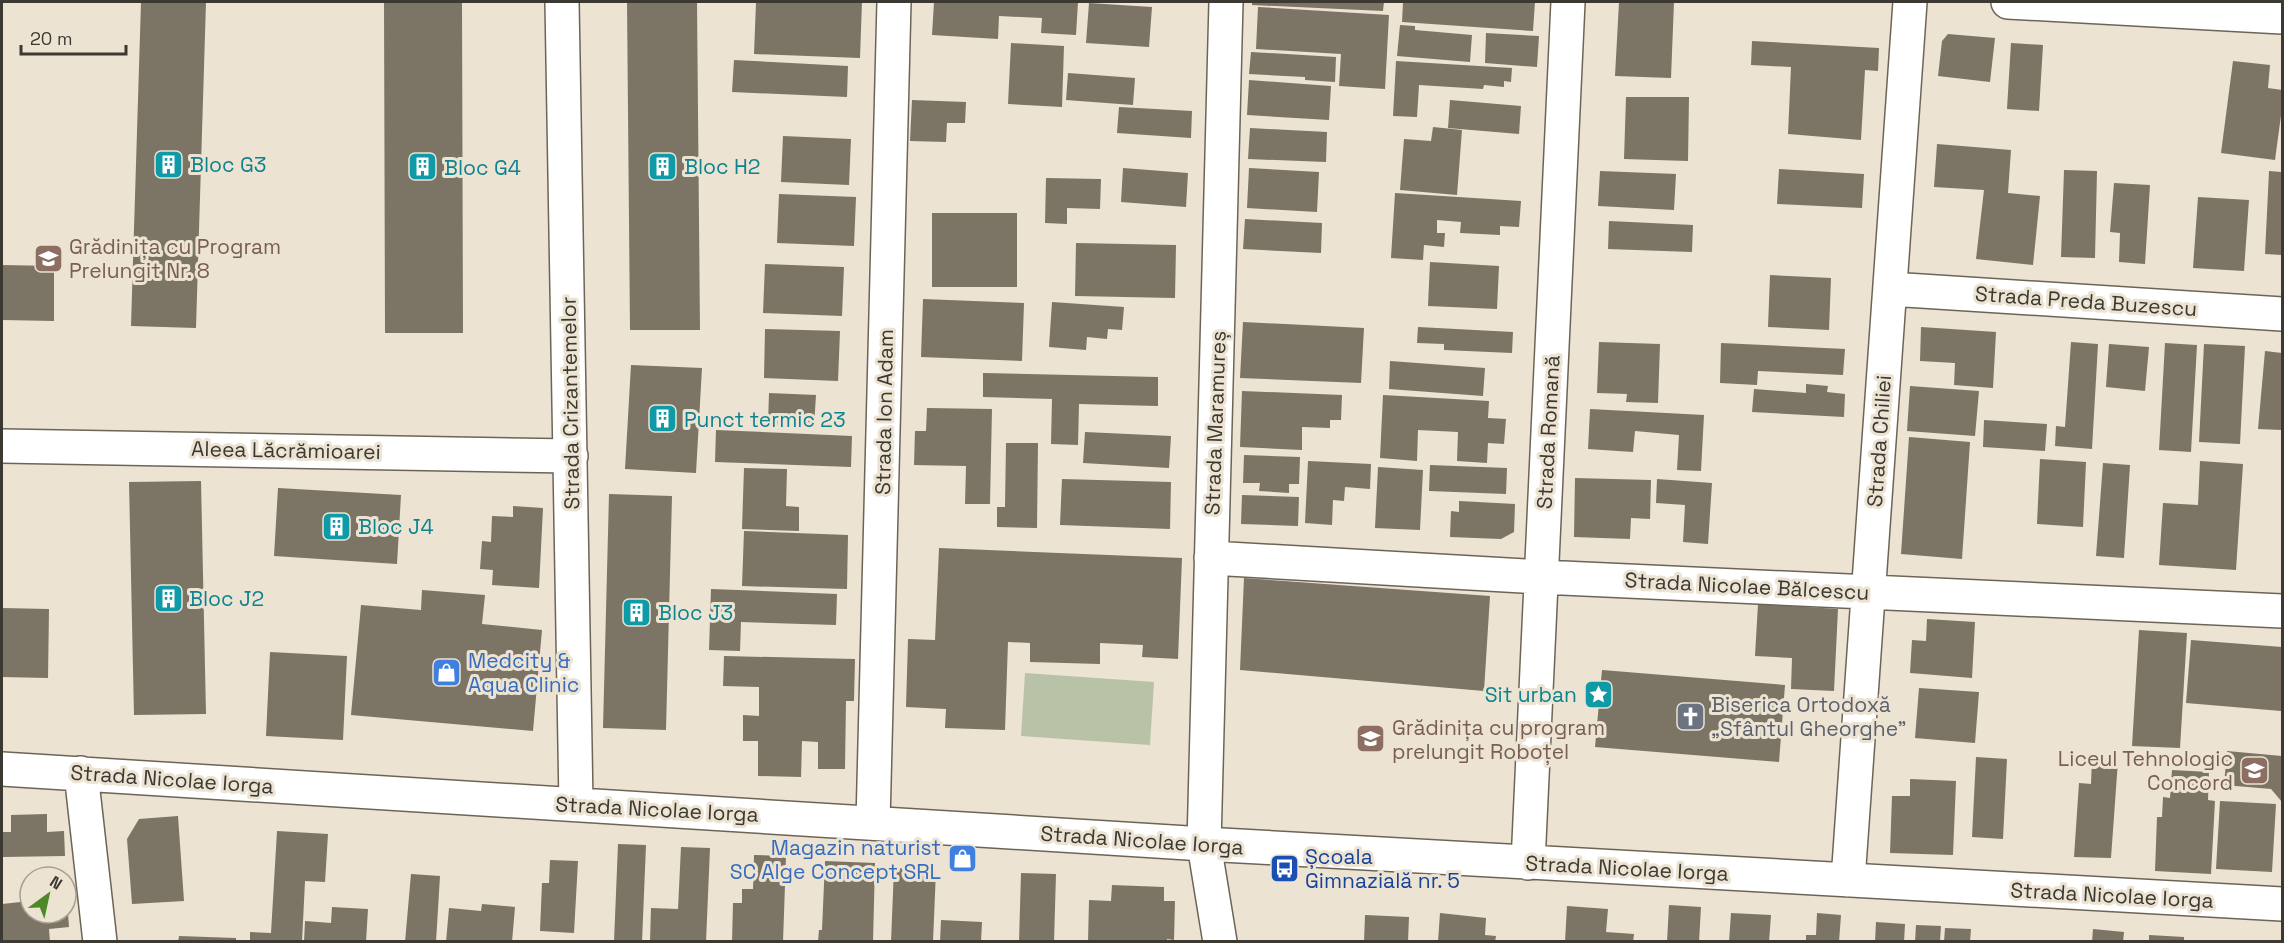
<svg xmlns="http://www.w3.org/2000/svg" width="2284" height="943" viewBox="0 0 2284 943" font-family="'Space Grotesk',sans-serif">
	<style>
		.pitch { fill: #b8c2a6 }
		.building { fill: #7c7465 }
		.lines { fill: none; stroke-linecap: round; stroke-linejoin: round }
		.minor-casing { stroke: #6c6557; stroke-width: 36 }
		.minor { stroke: #fff; stroke-width: 33 }
		.labels { text-anchor: middle; dominant-baseline: central; stroke-width: 6; stroke-linejoin: round; paint-order: stroke }
		.culture-label { font-size: 21px; fill: #0d838f; stroke: #ece3d2; text-anchor: start }
		.education-label { font-size: 21px; fill: #785e54; stroke: #ece3d2; text-anchor: start }
		.street-label { font-size: 21px; fill: #3c3932; stroke: #ece3d2 }
		.shop-label { font-size: 21px; fill: #366cbe; stroke: #ece3d2; text-anchor: start }
		.worship-label { font-size: 21px; fill: #5b616d; stroke: #ece3d2; text-anchor: start }
		.transit-label { font-size: 21px; fill: #164399; stroke: #ece3d2; text-anchor: start }
	</style>
	<rect width="100%" height="100%" fill="#ece3d2"/>
	<!-- pitch -->
	<path class="pitch" d="M1025 673 1154 682 1150 745 1021 736Z"/>
	<!-- building -->
	<path class="building" d="M141 2H206L196 328 131 326Z
		M384 2H462L463 333H385Z
		M627 2H697L700 330H630Z
		M756 2H862L860 58 754 54Z
		M934 2H1078L1076 35 1041 33 1042 18 999 16 998 39 932 35Z
		M1252 2H1384L1383 11 1252 5Z
		M1403 2H1535L1533 31 1402 22Z
		M1619 2H1674L1671 78 1615 76Z
		M1089 3 1152 7 1149 47 1086 43Z
		M1258 7 1389 15 1385 89 1339 86 1341 54 1256 49Z
		M1400 25 1415 26V30L1472 35 1470 62 1397 56Z
		M1486 33 1539 36 1537 67 1485 63Z
		M1948 34 1995 38 1990 82 1938 76 1942 41Z
		M1752 41 1879 48 1878 71 1865 70 1861 140 1788 134 1791 67 1751 65Z
		M1011 43 1064 46 1062 107 1008 104Z
		M2011 43 2043 45 2039 111 2007 109Z
		M1251 52 1336 57 1335 82 1305 80V77L1249 74Z
		M734 60 848 66 847 97 732 92Z
		M1396 61 1512 68 1511 82 1504 81V87L1484 85 1483 89 1419 85 1417 117 1393 116Z
		M2233 61 2270 65 2268 88 2282 90V108L2275 160 2221 153Z
		M1068 73 1135 78 1133 105 1066 100Z
		M1249 80 1331 86 1329 120 1247 115Z
		M1626 97H1689L1688 161 1624 159Z
		M912 100 966 102 965 123H947L946 142 910 141Z
		M1450 100 1521 106 1519 134 1448 128Z
		M1119 107 1192 111 1191 138 1117 133Z
		M1433 127 1462 130 1457 195 1400 190 1404 139 1431 141Z
		M1250 128 1327 132 1326 162 1248 159Z
		M783 136 851 139 849 185 781 182Z
		M1937 144 2011 150 2008 193 2040 196 2033 265 1976 259 1984 190 1934 187Z
		M1123 168 1188 173 1186 207 1121 202Z
		M1249 168 1319 172 1317 212 1247 208Z
		M1779 169 1864 174 1862 208 1777 204Z
		M2064 170 2097 171 2095 258 2061 257Z
		M1600 171 1676 174 1674 210 1598 206Z
		M2269 171 2282 172V255L2265 254Z
		M1046 178 1101 179 1100 209 1067 208V224L1045 223Z
		M2114 183 2150 185 2145 264 2119 262 2120 233 2110 232Z
		M1395 193 1521 201 1519 227 1500 226V235L1460 233 1461 222 1437 220V233H1445L1444 247 1424 245 1423 260 1391 258Z
		M779 194 856 197 854 246 777 243Z
		M2198 197 2249 200 2244 271 2193 268Z
		M932 213H1017V287H932Z
		M1245 219 1322 223 1321 253 1243 249Z
		M1609 221 1693 225 1692 252 1608 249Z
		M1076 243 1176 245 1175 298 1075 296Z
		M1430 262 1499 266 1497 309 1428 306Z
		M765 264 844 267 842 316 763 313Z
		M2 265 54 266V321L2 320Z
		M1770 275 1831 278 1829 330 1768 327Z
		M923 299 1024 303 1022 361 921 357Z
		M1052 302 1124 307 1122 330 1108 329 1107 339 1087 337 1086 350 1049 347Z
		M1243 322 1364 328 1361 383 1240 378Z
		M1418 327 1513 332 1512 353 1444 350V344L1417 343Z
		M1921 327 1996 332 1993 388 1954 385 1955 363 1920 361Z
		M765 329 840 331 838 381 764 378Z
		M1599 342 1660 344 1658 403 1626 402 1627 394 1597 393Z
		M2071 342 2098 344 2092 449 2055 446 2056 426 2065 427Z
		M1721 343 1845 349 1843 375 1758 371 1757 385 1720 383Z
		M2165 343 2197 345 2191 452 2159 450Z
		M2109 344 2149 347 2145 391 2106 387Z
		M2204 344 2245 346 2240 444 2199 442Z
		M2265 351 2282 353V430L2258 429Z
		M1390 361 1485 368 1483 396 1389 389Z
		M631 365 702 368 696 473 625 469Z
		M983 373 1158 377V406L1079 404 1078 445 1051 444 1052 399 983 397Z
		M1806 384 1828 386 1827 392 1845 394 1844 417 1752 412 1754 389 1806 393Z
		M1910 386 1979 391 1975 436 1907 431Z
		M1242 391 1342 395 1341 420H1330V428L1302 427V450L1240 447Z
		M769 393 816 395 814 426 768 424Z
		M1383 395 1489 401 1488 418 1506 419 1504 444 1488 443 1487 463 1457 461 1458 432 1418 430 1417 461 1380 458Z
		M927 408 992 409 990 504H965L966 466 914 465 915 431H926Z
		M1590 409 1704 415 1701 471 1677 470 1679 435 1635 431 1633 452 1588 449Z
		M1984 420 2047 424 2045 451 1983 447Z
		M716 430 852 436 851 467 715 462Z
		M1085 432 1171 436 1169 468 1083 463Z
		M1909 437 1970 442 1962 559 1901 554Z
		M1006 443H1038L1037 528 997 527V507H1005Z
		M1244 455 1300 457 1299 484H1289V493L1259 491 1260 483H1243Z
		M2040 459 2086 462 2083 527 2037 524Z
		M1308 461 1371 464 1370 489 1345 487 1344 501 1333 500 1332 525 1305 523Z
		M2200 461 2243 464 2236 570 2159 565 2163 503 2198 505Z
		M2103 463 2130 465 2124 558 2096 556Z
		M1430 465 1507 468 1506 494 1429 491Z
		M1378 467 1423 470 1420 530 1375 528Z
		M744 468 787 469 786 506 799 507V531L742 529Z
		M1575 478 1651 480 1650 519 1631 518 1630 539 1574 537Z
		M1062 479 1171 482 1170 529 1060 525Z
		M1657 479 1712 483 1708 544 1683 542 1685 505 1656 503Z
		M201 481 206 714 134 715 129 482Z
		M278 488 401 495 397 564 274 556Z
		M609 494 672 496 666 730 603 728Z
		M1242 495 1299 497 1298 526 1241 524Z
		M1459 501 1515 504 1514 532 1501 539 1450 537 1451 511 1459 512Z
		M513 506 543 508 539 588 492 585 493 570 480 569 482 541 491 542 492 516 513 517Z
		M744 531 848 535 847 589 742 586Z
		M939 548 1182 558 1178 659 1142 657 1143 645 1100 643V664L1030 662V643L1008 642 1005 730 945 728 946 709 906 707 908 639 935 640Z
		M1244 578 1490 596 1484 691 1240 670Z
		M711 589 837 594 836 625 741 622 740 651 709 650Z
		M422 590 485 595 482 624 542 630 533 731 351 715 361 605 421 610Z
		M1758 604 1838 609 1834 691 1791 689 1792 658 1755 656Z
		M2 608 49 609 48 678 2 677Z
		M1927 619 1975 622 1972 678 1910 673 1912 640 1926 641Z
		M2139 630 2187 633 2180 748 2132 746Z
		M2191 640 2282 647 2281 711 2186 703Z
		M270 652 347 656 343 740 266 736Z
		M724 656 855 659 854 701H846L845 769H818V742L802 741 801 777 758 776V741H743V715L759 716V687L723 686Z
		M1602 670 1785 685 1779 762 1595 747Z
		M1919 688 1979 692 1975 743 1915 738Z
		M2227 751 2282 756V802L2271 789 2224 785Z
		M1976 757 2007 759 2003 839 1972 837Z
		M2092 759 2118 761 2111 858 2074 857 2079 783 2091 784Z
		M2172 770 2209 772 2208 800 2215 801 2211 874 2155 871 2157 817H2162L2163 797 2170 798Z
		M1910 779 1956 781 1953 855 1890 853 1892 796H1910Z
		M2220 801 2276 804 2272 872 2216 869Z
		M47 814V832L64 831 65 856 3 857 2 832H11V815Z
		M178 816 184 901 132 904 127 839 139 819Z
		M277 831 328 834 325 882 305 881 302 942H250V932L271 933Z
		M618 844 646 845 642 942H614Z
		M681 847 710 848 706 942H650L651 908 678 909Z
		M754 855 786 856 783 942H732L733 903H742V889H753Z
		M550 860 578 861 574 933 540 931 542 883H549Z
		M825 861 875 863 873 942H818L819 930H822Z
		M894 868 936 870 933 942H891Z
		M1021 873 1056 874 1054 942H1019Z
		M411 874 440 876 436 942H405Z
		M1112 885 1164 887V901H1175L1174 940 1167 939V942H1088L1089 900 1111 901Z
		M30 901V913H68L69 927 49 929 50 942H2V904Z
		M482 904 515 907 512 942H446L449 908 481 911Z
		M1669 905 1701 907 1699 942H1667Z
		M1567 906 1608 909 1606 932 1634 934 1633 942H1565Z
		M332 907 368 909 366 942H304L305 921 331 923Z
		M1440 913 1486 918 1485 935 1496 936 1495 942H1438Z
		M1731 913 1771 915 1769 942H1729Z
		M1817 913 1841 915 1839 942H1806V935H1816Z
		M1365 915 1409 917 1408 942H1364Z
		M941 920 982 922 981 942H940Z
		M1876 922 1905 924 1904 942H1875Z
		M1916 925 1941 926 1940 942H1915Z
		M1945 928 1971 929 1970 942H1944Z
		M2093 929 2124 932 2123 942H2092Z
		M2149 935 2184 937V942H2149Z
		M179 936 236 938V942H178Z"/>
	<g class="lines">
		<defs>
			<path id="minor" d="M562 2 576 804
				M2008 2 2282 17
				M1890 289 2282 314
				M2 446 571 456
				M1211 558 1541 577 2282 611
				M2 769 1204 844 2282 904
				M81 773 100 942
				M873 822 894 2
				M1528 863 1568 2
				M1848 880 1910 2
				M1220 942 1204 844 1226 2"/>
		</defs>
		<!-- minor casing -->
		<use href="#minor" class="minor-casing"/>
		<!-- minor -->
		<use href="#minor" class="minor"/>
	</g>
	<!-- icons -->
	<defs>
		<symbol id="building-square" viewBox="-11 -11 22 22"><rect x="-9" y="-9" width="18" height="18" rx="4" fill="#0f9aa8" stroke="#ece3d2"/><path d="M-4-6H4V6H1V3H-1V6H-4ZM-2.5-4.3h1.7v1.8h-1.7ZM.8-4.3h1.7v1.8H.8ZM-2.5-1h1.7V.8h-1.7ZM.8-1h1.7V.8H.8Z" fill="#fff"/></symbol>
		<symbol id="school-square" viewBox="-11 -11 22 22"><rect x="-9" y="-9" width="18" height="18" rx="4" fill="#8d6e63" stroke="#ece3d2"/><path d="M0-5L7-2L0 1L-7-2ZM-4 1L0 2.5L4 1V4Q0 6-4 4Z" fill="#fff"/></symbol>
		<symbol id="shop-square" viewBox="-11 -11 22 22"><rect x="-9" y="-9" width="18" height="18" rx="4" fill="#3f7fe0" stroke="#ece3d2"/><path d="M-5-2.5h2.3a2.7 3.5 0 0 1 5.4 0H5L5.5 6h-11ZM-1.5-2.5h3a1.5 2.3 0 0 0-3 0Z" fill="#fff"/></symbol>
		<symbol id="sight-square" viewBox="-11 -11 22 22"><rect x="-9" y="-9" width="18" height="18" rx="4" fill="#0f9aa8" stroke="#ece3d2"/><path d="M0-6L1.8-2.2L6-1.7L2.9 1.2L3.7 5.4L0 3.3L-3.7 5.4L-2.9 1.2L-6-1.7L-1.8-2.2Z" fill="#fff"/></symbol>
		<symbol id="church-square" viewBox="-11 -11 22 22"><rect x="-9" y="-9" width="18" height="18" rx="4" fill="#6b7280" stroke="#ece3d2"/><path d="M-1.2-6h2.4v3.5h3.3v2.4h-3.3V6h-2.4V-.1h-3.3v-2.4h3.3Z" fill="#fff"/></symbol>
		<symbol id="bus-square" viewBox="-11 -11 22 22"><rect x="-9" y="-9" width="18" height="18" rx="4" fill="#1a4fb4" stroke="#ece3d2"/><path d="M-5-6H5V4H4V6H2V4H-2V6H-4V4H-5ZM-3.5-4V0h7V-4ZM-3.5 1.2v1.5H-2V1.2ZM2 1.2v1.5H3.5V1.2Z" fill="#fff"/></symbol>
	</defs>
	<g fill-rule="evenodd">
		<use href="#building-square" x="152" y="148" width="33" height="33"/>
		<use href="#building-square" x="646" y="150" width="33" height="33"/>
		<use href="#building-square" x="406" y="150" width="33" height="33"/>
		<use href="#school-square" x="32" y="242" width="33" height="33"/>
		<use href="#building-square" x="646" y="402" width="33" height="33"/>
		<use href="#building-square" x="320" y="510" width="33" height="33"/>
		<use href="#building-square" x="152" y="582" width="33" height="33"/>
		<use href="#building-square" x="620" y="596" width="33" height="33"/>
		<use href="#shop-square" x="430" y="656" width="33" height="33"/>
		<use href="#sight-square" x="1582" y="678" width="33" height="33"/>
		<use href="#church-square" x="1674" y="700" width="33" height="33"/>
		<use href="#school-square" x="1354" y="722" width="33" height="33"/>
		<use href="#school-square" x="2238" y="754" width="33" height="33"/>
		<use href="#shop-square" x="946" y="842" width="33" height="33"/>
		<use href="#bus-square" x="1268" y="852" width="33" height="33"/>
	</g>
	<g class="labels">
		<!-- culture labels -->
		<g class="culture-label">
			<text x="190" y="164">Bloc G3</text>
			<text x="684" y="166">Bloc H2</text>
			<text x="444" y="167">Bloc G4</text>
			<text x="684" y="419">Punct termic 23</text>
			<text x="358" y="526">Bloc J4</text>
			<text x="189" y="598">Bloc J2</text>
			<text x="658" y="612">Bloc J3</text>
			<text x="1577" y="694" text-anchor="end">Sit urban</text>
		</g>
		<!-- education labels -->
		<g class="education-label">
			<text x="69" y="246">Grădinița cu Program<tspan x="69" dy="24">Prelungit Nr. 8</tspan></text>
			<text x="1392" y="727">Grădinița cu program<tspan x="1392" dy="24">prelungit Roboțel</tspan></text>
			<text x="2233" y="758" text-anchor="end">Liceul Tehnologic<tspan x="2233" dy="24">Concord</tspan></text>
		</g>
		<!-- street labels -->
		<g class="street-label">
			<text transform="translate(2086 301) rotate(4)">Strada Preda Buzescu</text>
			<text transform="translate(570 403) rotate(-91)">Strada Crizantemelor</text>
			<text transform="translate(884 412) rotate(-89)">Strada Ion Adam</text>
			<text transform="translate(1215 423) rotate(-88)">Strada Maramureș</text>
			<text transform="translate(1548 432) rotate(-87)">Strada Romană</text>
			<text transform="translate(1879 441) rotate(-86)">Strada Chiliei</text>
			<text transform="translate(286 450) rotate(1)">Aleea Lăcrămioarei</text>
			<text transform="translate(1747 586) rotate(3)">Strada Nicolae Bălcescu</text>
			<text transform="translate(172 779) rotate(4)">Strada Nicolae Iorga</text>
			<text transform="translate(657 809) rotate(3)">Strada Nicolae Iorga</text>
			<text transform="translate(1142 840) rotate(4)">Strada Nicolae Iorga</text>
			<text transform="translate(1627 868) rotate(3)">Strada Nicolae Iorga</text>
			<text transform="translate(2112 895) rotate(3)">Strada Nicolae Iorga</text>
		</g>
		<!-- shop labels -->
		<g class="shop-label">
			<text x="468" y="660">Medcity &amp;<tspan x="468" dy="24">Aqua Clinic</tspan></text>
			<text x="941" y="847" text-anchor="end">Magazin naturist<tspan x="941" dy="24">SC Alge Concept SRL</tspan></text>
		</g>
		<!-- worship labels -->
		<g class="worship-label">
			<text x="1711" y="704">Biserica Ortodoxă<tspan x="1711" dy="24">„Sfântul Gheorghe”</tspan></text>
		</g>
		<!-- transit labels -->
		<g class="transit-label">
			<text x="1305" y="856">Școala<tspan x="1305" dy="24">Gimnazială nr. 5</tspan></text>
		</g>
	</g>
	<!-- border -->
	<rect width="2284" height="943" fill="none" stroke="#3c3932" stroke-width="6"/>
	<!-- north arrow -->
	<g transform="translate(48 895) rotate(33)"><circle r="28" fill="#ece3d2" stroke="#a69f92" stroke-width="1.5"/>
	<path d="M0-4.5L10 22L0 15L-10 22Z" fill="#4d8927"/>
	<text y="-9" font-size="16" font-weight="bold" text-anchor="middle" fill="#3c3932">N</text>
	</g>
	<!-- scale -->
	<path d="M21 45v9h105v-9" fill="none" stroke="#3c3932" stroke-width="3"/>
	<text x="30" y="45" font-size="18" fill="#3c3932" stroke="#ece3d2" stroke-width="4.5" paint-order="stroke">20 m</text>
</svg>
